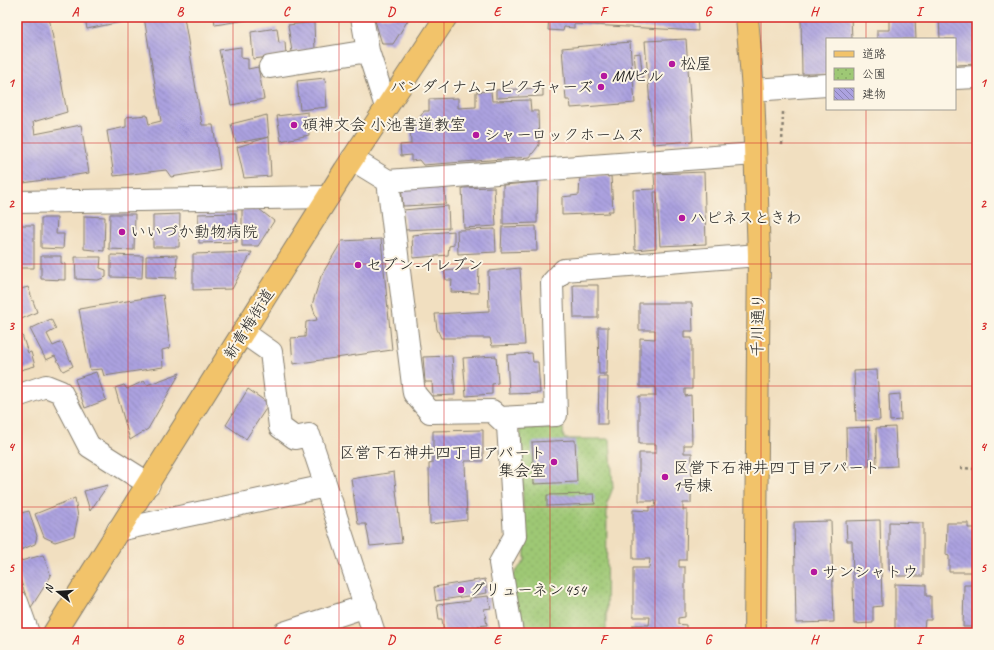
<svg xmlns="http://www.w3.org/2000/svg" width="994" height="650" viewBox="0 0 994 650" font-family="Caveat,'Klee One',sans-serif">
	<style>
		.park { fill: url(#park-dots); stroke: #5d7248 }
		.building { fill: url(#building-back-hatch) }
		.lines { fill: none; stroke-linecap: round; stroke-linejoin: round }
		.minor-casing { stroke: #867e6e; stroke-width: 24 }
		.major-casing { stroke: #867e6e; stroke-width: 24 }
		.path { stroke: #867e6e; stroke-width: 2.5; stroke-dasharray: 3 3; stroke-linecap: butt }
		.minor { stroke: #fff; stroke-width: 22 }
		.major { stroke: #f2c36a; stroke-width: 22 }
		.grid { fill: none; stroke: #d62828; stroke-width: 1; stroke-opacity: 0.55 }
		.poi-dot { fill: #b5179e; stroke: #fcf5e5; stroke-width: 1.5 }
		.labels { text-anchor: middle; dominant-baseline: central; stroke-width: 4; stroke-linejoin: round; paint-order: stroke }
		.poi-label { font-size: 16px; fill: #1c1c1c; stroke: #fcf5e5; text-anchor: start }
		.street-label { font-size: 16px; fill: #1c1c1c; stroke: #fcf5e5 }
		.neatline { fill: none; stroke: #d62828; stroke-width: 1.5 }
		.grid-label { font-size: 13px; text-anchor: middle; font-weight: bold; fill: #d62828 }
	</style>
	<defs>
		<pattern id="park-dots" width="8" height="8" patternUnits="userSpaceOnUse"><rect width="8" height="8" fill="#9ec875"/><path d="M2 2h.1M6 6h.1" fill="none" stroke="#88ab65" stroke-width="1.8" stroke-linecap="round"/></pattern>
		<pattern id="building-back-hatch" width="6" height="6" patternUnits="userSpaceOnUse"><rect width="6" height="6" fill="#aca2e0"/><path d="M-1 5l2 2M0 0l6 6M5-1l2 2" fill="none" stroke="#8b83b5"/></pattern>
	</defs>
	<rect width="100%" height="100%" fill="#fcf5e5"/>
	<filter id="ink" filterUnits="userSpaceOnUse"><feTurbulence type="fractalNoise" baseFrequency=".025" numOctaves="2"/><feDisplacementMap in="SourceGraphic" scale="8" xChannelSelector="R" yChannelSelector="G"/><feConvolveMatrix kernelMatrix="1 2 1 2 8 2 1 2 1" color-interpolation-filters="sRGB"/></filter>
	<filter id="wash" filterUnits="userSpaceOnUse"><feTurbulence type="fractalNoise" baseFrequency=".012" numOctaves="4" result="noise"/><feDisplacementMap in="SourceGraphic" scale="16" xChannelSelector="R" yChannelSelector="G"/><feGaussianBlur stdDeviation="0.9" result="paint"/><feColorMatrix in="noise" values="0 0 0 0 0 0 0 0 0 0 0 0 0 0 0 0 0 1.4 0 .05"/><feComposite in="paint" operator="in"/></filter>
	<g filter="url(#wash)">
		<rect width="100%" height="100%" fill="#f1dfc0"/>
		<!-- park -->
		<path class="park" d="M520 428H563L564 439H610L613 488 607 503 606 633H519L511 578 525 560Z"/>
		<g id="blocks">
			<!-- building -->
			<path class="building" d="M17 17H49L67 112 33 122 35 134 81 125 89 173 17 184V118L19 117 17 104Z
				M85 17H140V18L87 29Z
				M144 17H184L202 125H213L220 169 171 177 166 170 114 176 107 131 126 127V117L147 115 149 124 161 121Z
				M214 17H259V18L215 25Z
				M374 17H410L393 44H382Z
				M549 17H697L698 31 574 24V28L564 27 563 31 548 30Z
				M801 17H851L852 39H827V74H802Z
				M889 17H915L916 39H877V30H889Z
				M939 17H977V64L955 65V39H940Z
				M314 22 315 50 292 52 288 25Z
				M277 28 279 43 285 42 286 55 253 59 251 32Z
				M686 39 693 141 653 144 645 41Z
				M630 42 632 73H636L634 54 640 53 643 79H633L635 103 571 108 570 100H566L562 48Z
				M241 47V58L248 59V69L258 67 264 99 231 105 219 50Z
				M325 78 327 107 300 110 297 81Z
				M543 88V96L496 98V90Z
				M491 91 492 101 530 100 531 111H538L539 145 530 157 423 165 419 160 411 161V155L401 156 400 145 411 144 410 126H414L415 121 421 120 420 117 424 111H429V99L458 98V108L476 107V92Z
				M308 112 309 135 281 141 277 116Z
				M267 115 269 137 236 143 231 124Z
				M269 137 271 176 244 178 237 147Z
				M704 172 706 244 660 246 657 192H654L656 248 635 250 633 190 655 189 654 174Z
				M608 175V177L611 176 613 211H608L609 213 562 215V197L579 195 580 177Z
				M444 182 446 204 403 206 401 186Z
				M538 182 537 223 503 224V185Z
				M494 187 496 226 464 228 462 188Z
				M448 206 449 228 405 230 403 210Z
				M242 209H259L274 221 258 246H242Z
				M236 213 237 242 199 243 198 214Z
				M110 214H135L134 250 109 249Z
				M180 214 179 247H153V215Z
				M84 216 105 217 104 251 84 249Z
				M41 218H57L56 234H64L63 249 41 248Z
				M17 225H34V268H17Z
				M536 226 537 251 501 252 502 227Z
				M495 229 496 252 458 254 457 230Z
				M454 231V245L449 246 448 255 413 258 412 235Z
				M381 239 392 350 293 364 291 338 305 337 306 322 317 320 312 305 321 276 342 241Z
				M252 252 232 289 193 290V254Z
				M111 255 143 256 142 278 111 277Z
				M177 255 176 278 146 277V256Z
				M41 256H61V263L65 264V280L41 279Z
				M75 257H101L100 268 106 270V277L98 280 76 279Z
				M479 268 478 293 451 292 452 280H446L444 271Z
				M520 268 525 345 492 346 490 338H441L437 329 435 314 489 311 488 271Z
				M17 285H19L21 289 28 287 37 312 17 321Z
				M573 285H598V318H574Z
				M163 295 170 348 162 350 163 367 104 376 102 369 90 370 79 309Z
				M639 303H692L693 331H684V338H692V389H685V396L691 395 692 445H684V453H692L691 503H683V510H687L686 560H679V567H685V617L678 618V624L686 625V633H633V625H649L650 617H633V568H649L650 559H633V510L649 511V507H655L656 501H639V453H656V444H639V396H656L655 387H640V338L655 339V330H639Z
				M51 319 56 329 47 334 53 346 62 342 73 366 63 371 55 356 46 360 30 329Z
				M598 327H608L607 374H599Z
				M22 335 28 353 31 352 35 366 17 371V337Z
				M532 353 533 362H538L540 393 509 394 507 355Z
				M452 356 455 395 433 396 432 382H425L423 357Z
				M496 356 498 383 492 384V394L466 396 463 358Z
				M877 370 880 420 856 421 854 371Z
				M96 372 106 400 85 408 75 379Z
				M180 373 148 429 130 440 115 388 124 385 127 389 144 381 147 385Z
				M599 377H608L607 424H598Z
				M248 389 269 404 246 439 226 425Z
				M900 394 901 420 890 421 889 395Z
				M869 427 870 466 847 467 846 428Z
				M895 427 897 466 877 467 876 428Z
				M483 430V461H465L467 520 430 524 429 464 433 463V431Z
				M575 440 577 482 534 484 532 442Z
				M394 472 402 543 370 546 366 524H358L351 479Z
				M108 485 90 511 84 491Z
				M594 494 595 504 547 506V495Z
				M75 498 78 517 74 536 55 542 44 537 35 514Z
				M29 511 37 536 35 544 18 551 17 514Z
				M880 520 882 606 873 607V623L854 624 852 541H847L846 521Z
				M831 521 834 622 796 623 794 522Z
				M889 522 923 523V576H897V571L889 570Z
				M947 523H968V528H977V572H949V556L946 555Z
				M43 555 51 576 30 609 17 569V562Z
				M485 579 487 593 436 601 434 587Z
				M895 584 926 585V596H931V620H925L924 629H895Z
				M964 585H977V627H963Z
				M488 596 491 608 484 609 487 625 478 626 480 629 469 631 468 627 464 628V629L444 632 442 619H439L437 605 470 601V598Z"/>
		</g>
	</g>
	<g filter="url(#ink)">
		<use href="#blocks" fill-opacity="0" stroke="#867e6e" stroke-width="1"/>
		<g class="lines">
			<defs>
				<path id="minor" d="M362 17 368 51 386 107
					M270 67 368 51
					M955 78 977 77
					M753 90 827 85
					M352 159 388 181 414 393 430 412 492 411 508 426 515 536 500 563 512 633
					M388 181 755 154
					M17 202 328 197
					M244 333 271 352 280 427 295 438 309 435 326 486
					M17 396 46 386 61 392 89 446 149 484
					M500 418 556 415 552 283 564 270 759 255
					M118 530 326 486 374 633
					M17 602 28 633
					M284 633 366 606"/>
				<path id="major" d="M747 17 753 90 759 255 755 633
					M54 633 345 170 446 17"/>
			</defs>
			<!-- minor casing -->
			<use href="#minor" class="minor-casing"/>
			<!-- major casing -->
			<use href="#major" class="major-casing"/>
			<!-- path -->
			<path class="path" d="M782 145 783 112
				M976 357H977
				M960 468 977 469"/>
			<!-- minor -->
			<use href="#minor" class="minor"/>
			<!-- major -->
			<use href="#major" class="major"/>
		</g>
	</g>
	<!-- grid -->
	<path class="grid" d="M128 17V633M233 17V633M339 17V633M444 17V633M550 17V633M655 17V633M761 17V633M866 17V39M866 109V633M17 143H977M17 264H977M17 386H977M17 507H977"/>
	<!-- markers -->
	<g class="poi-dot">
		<circle cx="672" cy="64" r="4"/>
		<circle cx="604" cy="76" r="4"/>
		<circle cx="601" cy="87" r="4"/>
		<circle cx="294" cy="125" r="4"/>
		<circle cx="476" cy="135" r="4"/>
		<circle cx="682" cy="218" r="4"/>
		<circle cx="122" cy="232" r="4"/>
		<circle cx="358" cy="265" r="4"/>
		<circle cx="554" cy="462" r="4"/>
		<circle cx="665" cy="477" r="4"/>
		<circle cx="814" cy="572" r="4"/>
		<circle cx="461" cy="590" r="4"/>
	</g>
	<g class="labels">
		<!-- poi labels -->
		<g class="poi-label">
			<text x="680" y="64">松屋</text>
			<text x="612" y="76">MNビル</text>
			<text x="593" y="87" text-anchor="end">バンダイナムコピクチャーズ</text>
			<text x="302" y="125">碩神文会 小池書道教室</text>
			<text x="484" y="135">シャーロックホームズ</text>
			<text x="690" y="218">ハピネスときわ</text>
			<text x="130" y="232">いいづか動物病院</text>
			<text x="366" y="265">セブン-イレブン</text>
			<text x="546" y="453" text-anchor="end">区営下石神井四丁目アパート<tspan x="546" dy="18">集会室</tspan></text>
			<text x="673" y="468">区営下石神井四丁目アパート<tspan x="673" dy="18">1号棟</tspan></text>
			<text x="822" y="572">サンシャトウ</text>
			<text x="469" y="590">グリューネン454</text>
		</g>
		<!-- street labels -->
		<g class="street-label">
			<text transform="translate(249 324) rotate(-58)">新青梅街道</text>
			<text transform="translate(758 325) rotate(-89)">千川通り</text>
		</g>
	</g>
	<!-- margin -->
	<rect width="994" height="650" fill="none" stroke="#fcf5e5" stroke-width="44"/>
	<!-- legend -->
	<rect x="826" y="38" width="130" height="72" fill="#fcf5e5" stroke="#a29e95"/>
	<rect x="834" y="51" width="20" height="6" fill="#f2c36a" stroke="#a29e95"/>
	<text x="862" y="58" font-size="12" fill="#1c1c1c">道路</text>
	<rect x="834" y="68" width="20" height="12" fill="url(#park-dots)" stroke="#a29e95"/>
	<text x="862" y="78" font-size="12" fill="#1c1c1c">公園</text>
	<rect x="834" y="88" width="20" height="12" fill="url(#building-back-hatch)" stroke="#a29e95"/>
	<text x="862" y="98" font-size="12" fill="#1c1c1c">建物</text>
	<!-- north arrow -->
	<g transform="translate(58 592) rotate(287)" stroke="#fcf5e5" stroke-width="3" paint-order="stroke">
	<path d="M0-3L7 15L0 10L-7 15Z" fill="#1c1c1c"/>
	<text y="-6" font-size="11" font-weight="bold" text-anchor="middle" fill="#1c1c1c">N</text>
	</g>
	<rect x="22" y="22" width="950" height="606" class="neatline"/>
	<g class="grid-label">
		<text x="75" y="16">A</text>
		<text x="180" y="16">B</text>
		<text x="286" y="16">C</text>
		<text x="391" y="16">D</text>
		<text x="497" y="16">E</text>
		<text x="603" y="16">F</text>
		<text x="708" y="16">G</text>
		<text x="814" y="16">H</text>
		<text x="919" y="16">I</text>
		<text x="11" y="87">1</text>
		<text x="983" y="87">1</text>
		<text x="11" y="208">2</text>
		<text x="983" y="208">2</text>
		<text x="11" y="330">3</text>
		<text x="983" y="330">3</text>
		<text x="11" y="451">4</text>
		<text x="983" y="451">4</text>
		<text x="11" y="572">5</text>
		<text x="983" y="572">5</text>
		<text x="75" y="644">A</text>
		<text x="180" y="644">B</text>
		<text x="286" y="644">C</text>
		<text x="391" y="644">D</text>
		<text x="497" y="644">E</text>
		<text x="603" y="644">F</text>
		<text x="708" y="644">G</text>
		<text x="814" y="644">H</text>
		<text x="919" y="644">I</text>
	</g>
</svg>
